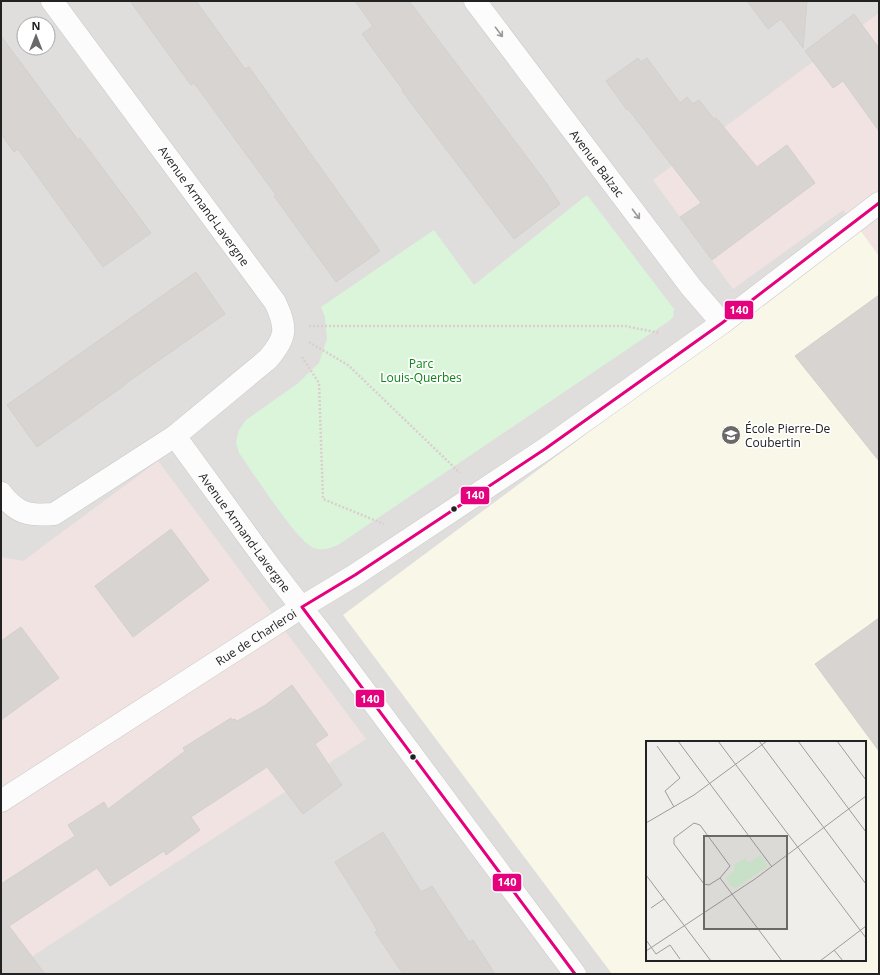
<svg xmlns="http://www.w3.org/2000/svg" width="880" height="975" viewBox="0 0 880 975" font-family="'Open Sans',sans-serif">
	<style>
		.residential { fill: #dfdedc; fill-rule: evenodd }
		.commercial { fill: #f1e3e1 }
		.education { fill: #f8f7e8; fill-rule: evenodd }
		.park { fill: #daf5da }
		.building { fill: #d7d4d2; stroke: #d3d0cc }
		.lines { fill: none; stroke-linecap: round; stroke-linejoin: round }
		.minor-casing { stroke: #c9c8c7; stroke-width: 23 }
		.path { stroke: #dccecd; stroke-width: 2.5; stroke-dasharray: 2 2; stroke-linecap: butt }
		.minor { stroke: #fdfcfc; stroke-width: 22 }
		.bus-1-casing { stroke: #fff; stroke-width: 6 }
		.bus-1 { stroke: #e5007d; stroke-width: 3 }
		.oneway { stroke: #9a9a9a }
		.bus-dot { fill: #222; stroke: #fff; stroke-width: 1.5 }
		.labels { text-anchor: middle; dominant-baseline: central; stroke-width: 3.5; stroke-linejoin: round; paint-order: stroke }
		.street-label { font-size: 12px; fill: #222; stroke: #fff }
		.park-label { font-size: 12px; fill: #0c8416; stroke: #fff }
		.poi-label { font-size: 12px; fill: #222; stroke: #fff; text-anchor: start }
		.inset-road { fill: none; stroke: #9e9c9b; stroke-width: 1 }
		.view { fill: #6a6968; fill-opacity: 0.15; stroke: #6a6968; stroke-width: 2 }
		.inset-edge { fill: none; stroke: #222; stroke-width: 2 }
		.line-badge { stroke: #fff; stroke-width: 1.5 }
		.badge-label { font-size: 11px; text-anchor: middle; font-weight: bold; fill: #fff }
	</style>
	<rect width="100%" height="100%" fill="#f0eeeb"/>
	<!-- residential -->
	<path class="residential" d="M1 1H879V974H1ZM24 24H48V48H24ZM647 742H865V960H647Z"/>
	<!-- commercial -->
	<path class="commercial" d="M879 13V256L843 210 733 289 653 180Z
		M158 461 366 739 5 974H1V557L23 561Z"/>
	<!-- education -->
	<path class="education" d="M860 230 879 256V974H612L343 615ZM647 742H865V960H647Z"/>
	<!-- park -->
	<path class="park" d="M587 195 674 309 673 317 669 321 338 545C331 548 322 551 314 548 297 542 252 471 239 453L236 442 239 430 246 420 297 384 319 363 327 339 325 317 321 307 434 230 474 285Z"/>
	<!-- building -->
	<path class="building" d="M130 1H196L245 69 249 67 380 251 336 282 274 196 276 195 194 83 191 85Z
		M355 1H409L545 181 560 204 514 239 402 91 403 90 362 34 373 26Z
		M747 1H807L803 48 781 19 768 29Z
		M854 14 879 48V131L843 81 833 88 805 51Z
		M1 36 78 140 80 138 151 233 103 267 18 149 14 152 1 134Z
		M638 58 641 62 647 58 680 103 687 97 693 104 699 100 714 119 716 118 757 167 787 145 815 183 712 260 680 217 701 203 628 109 627 110 606 81Z
		M196 272 225 314 125 384V385L37 447 7 405Z
		M879 295V461L795 356Z
		M171 529 209 580 133 637 95 586Z
		M879 618V751L815 664Z
		M21 627 59 678 1 720V641Z
		M292 685 328 735 315 744 342 785 303 814 267 767 191 817 200 830 166 855 164 851 110 886 97 868 9 926 45 974H1V884L75 836 68 825 104 802 108 809 185 751 183 748 231 718 232 720 235 719 237 721 264 706Z
		M383 832 421 892 432 886 469 942 473 940 495 974H403L375 932 377 931 375 926 335 862Z"/>
	<g class="lines">
		<defs>
			<g id="minor">
				<path id="s1" d="M475 1 691 287 722 323"/>
				<path id="s2" d="M175 436 271 568 329 643 575 974"/>
				<path d="M1 493C17 514 29 516 54 514L175 436 268 359C287 337 287 328 275 302L52 1"/>
				<path id="s3" d="M1 801 302 607 355 575 545 449 722 323 879 203"/>
			</g>
		</defs>
		<!-- minor casing -->
		<use href="#minor" class="minor-casing"/>
		<!-- path -->
		<path class="path" d="M309 326H625L660 333
			M309 342 348 365 460 473
			M302 357 319 383 323 499 384 524"/>
		<!-- minor -->
		<use href="#minor" class="minor"/>
		<defs>
			<path id="bus-1" d="M302 607 355 575 545 449 722 323 879 203
				M302 607 575 974"/>
		</defs>
		<!-- bus-1 casing -->
		<use href="#bus-1" class="bus-1-casing"/>
		<!-- bus-1 -->
		<use href="#bus-1" class="bus-1"/>
	</g>
	<!-- one-way arrows -->
	<defs><path id="oneway-shaft" d="M-6 0H5M1.5-3L5.5 0L1.5 3" fill="none" stroke-width="1.6" stroke-linecap="round" stroke-linejoin="round"/></defs>
	<g class="oneway">
		<use href="#oneway-shaft" transform="translate(499 32) rotate(53)"/>
		<use href="#oneway-shaft" transform="translate(636 214) rotate(53)"/>
	</g>
	<!-- icons -->
	<defs>
		<symbol id="school-disc" viewBox="-11 -11 22 22"><circle r="9.5" fill="#6a6968" stroke="#fff"/><path d="M0-5L7-2L0 1L-7-2ZM-4 1L0 2.5L4 1V4Q0 6-4 4Z" fill="#fff"/></symbol>
	</defs>
	<g fill-rule="evenodd">
		<use href="#school-disc" x="720" y="424" width="22" height="22"/>
	</g>
	<!-- markers -->
	<g class="bus-dot">
		<circle cx="454" cy="509" r="3.5"/>
		<circle cx="413" cy="757" r="3.5"/>
	</g>
	<g class="labels">
		<!-- street labels -->
		<g class="street-label">
			<text stroke="none"><textPath href="#s1" startOffset="203">Avenue Balzac</textPath></text>
			<text transform="translate(204 206) rotate(54)">Avenue Armand-Lavergne</text>
			<text stroke="none"><textPath href="#s2" startOffset="119">Avenue Armand-Lavergne</textPath></text>
			<text stroke="none"><textPath href="#s3" startOffset="303">Rue de Charleroi</textPath></text>
		</g>
		<!-- park labels -->
		<g class="park-label">
			<text x="421" y="363">Parc<tspan x="421" dy="14">Louis-Querbes</tspan></text>
		</g>
		<!-- poi labels -->
		<g class="poi-label">
			<text x="745" y="428">École Pierre-De<tspan x="745" dy="14">Coubertin</tspan></text>
		</g>
	</g>
	<!-- overview -->
	<g transform="translate(646 741)">
		<rect width="220" height="220" fill="#f0eeeb"/>
		<path d="M114 114 122 125 90 147 86 146 80 137 88 130V124L99 117 103 122Z" fill="#daf5da"/>
		<path class="inset-road" d="M32 0 126 126M72 0 220 197M113 0 220 143M152 0 220 91M191 0 220 39M11 5 34 37 19 50 28 66M0 82 48 54 121 0M0 134 65 220M74 137 63 144 58 143 28 103V97L48 82 54 84 84 125 74 137 136 220M5 167 18 158M0 199 10 213 24 204 34 218M188 209 197 220M0 210 109 138 220 55M174 220 220 185"/>
		<path class="view" d="M58 95H141V188H58Z"/>
		<rect width="220" height="220" class="inset-edge"/>
	</g>
	<g class="line-badge">
		<rect x="724" y="300" width="30" height="20" rx="4" fill="#e5007d"/>
		<rect x="460" y="486" width="30" height="19" rx="4" fill="#e5007d"/>
		<rect x="355" y="689" width="30" height="19" rx="4" fill="#e5007d"/>
		<rect x="492" y="873" width="30" height="19" rx="4" fill="#e5007d"/>
	</g>
	<g class="badge-label">
		<text x="739" y="314">140</text>
		<text x="475" y="499">140</text>
		<text x="370" y="703">140</text>
		<text x="507" y="886">140</text>
	</g>
	<!-- border -->
	<rect width="880" height="975" fill="none" stroke="#222222" stroke-width="4"/>
	<!-- north arrow -->
	<g transform="translate(36 36)"><circle r="19" fill="#ffffff" stroke="#a7a7a7"/>
	<path d="M0-3L7 15L0 10L-7 15Z" fill="#6a6968"/>
	<text y="-6" font-size="11" font-weight="bold" text-anchor="middle" fill="#222222">N</text>
	</g>
</svg>
